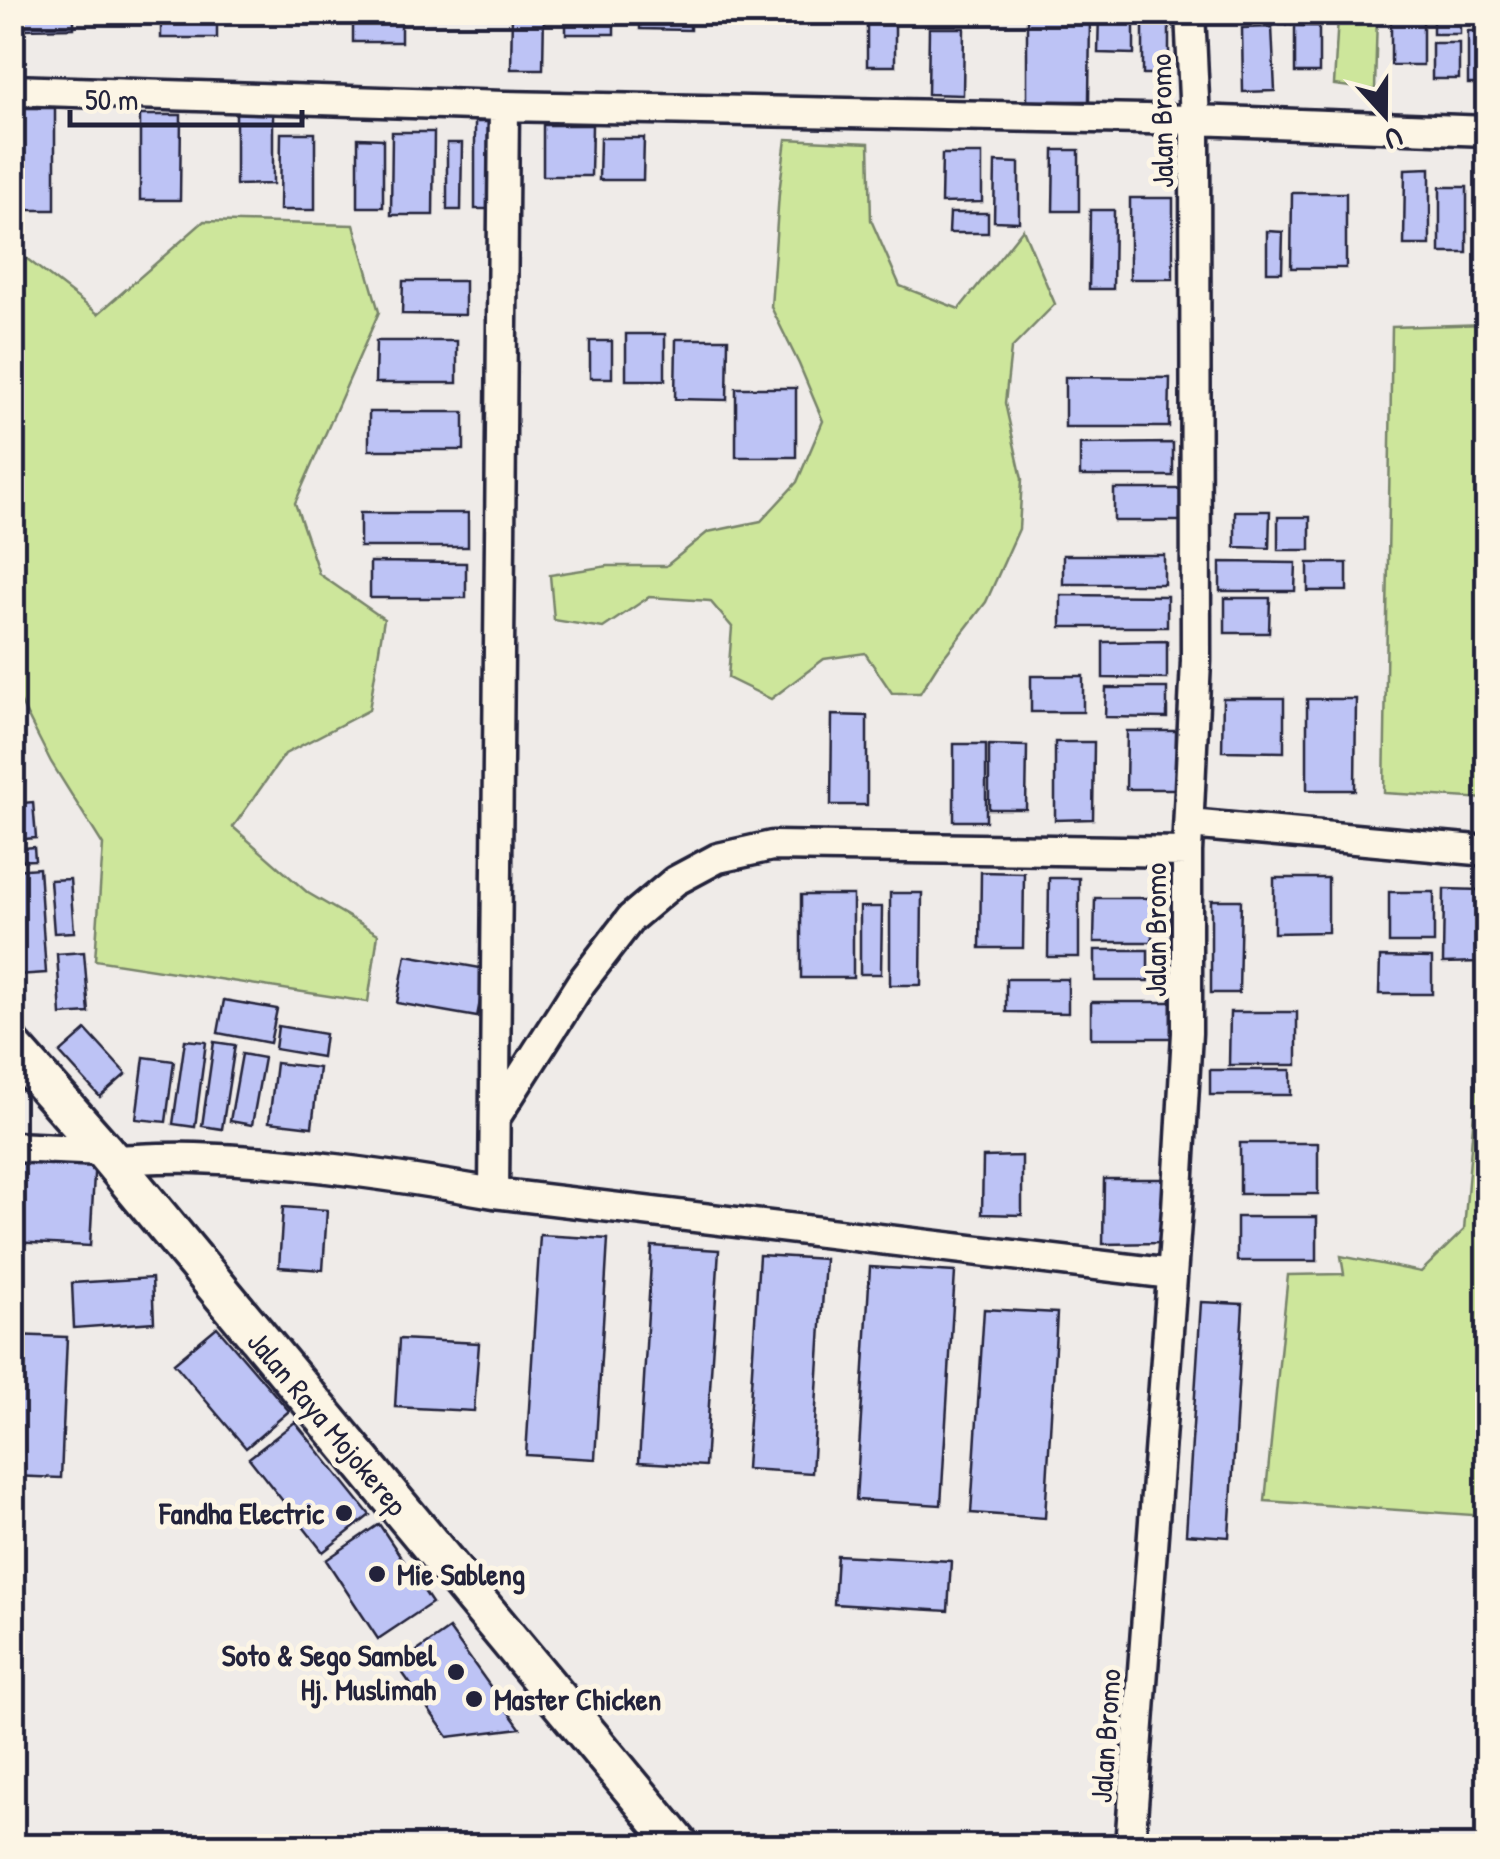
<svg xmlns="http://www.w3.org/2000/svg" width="1500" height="1859" viewBox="0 0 1500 1859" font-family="'Patrick Hand',sans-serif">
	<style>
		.green { fill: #cde69b; stroke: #78846b; stroke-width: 2.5 }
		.building { fill: #bdc3f5; stroke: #22223b; stroke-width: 2.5 }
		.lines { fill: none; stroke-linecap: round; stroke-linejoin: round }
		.street-casing { stroke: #22223b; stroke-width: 35 }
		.secondary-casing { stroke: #22223b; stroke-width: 45 }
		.street { stroke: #fcf5e5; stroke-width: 28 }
		.secondary { stroke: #fcf5e5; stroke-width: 38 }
		.poi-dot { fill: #22223b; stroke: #fcf5e5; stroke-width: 4 }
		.labels { text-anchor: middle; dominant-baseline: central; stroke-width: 10; stroke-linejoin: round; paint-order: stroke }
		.street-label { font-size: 30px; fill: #22223b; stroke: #fcf5e5 }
		.poi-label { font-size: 30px; font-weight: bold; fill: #22223b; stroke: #fcf5e5; text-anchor: end }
	</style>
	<rect width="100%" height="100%" fill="#efebe8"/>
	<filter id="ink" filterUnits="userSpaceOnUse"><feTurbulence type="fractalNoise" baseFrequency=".01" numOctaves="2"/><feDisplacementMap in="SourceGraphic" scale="20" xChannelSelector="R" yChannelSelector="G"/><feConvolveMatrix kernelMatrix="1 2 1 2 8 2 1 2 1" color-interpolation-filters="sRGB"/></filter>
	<g filter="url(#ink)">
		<!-- green -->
		<path class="green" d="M1334 13H1377L1375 90 1334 85 1338 17Z
			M786 139 869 143 871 220 900 286 959 309 1023 229 1055 304 1011 349 1005 403 1022 479 1019 529 986 602 937 666 920 693H892L865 653 824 659 771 699 728 678 732 627 710 601 649 597 603 628 554 620 550 575 608 566H666L708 532 761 521 797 482 823 421 799 364 771 307 779 193Z
			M204 221 354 225 379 312 295 503 319 574 384 619 369 710 285 754 233 827 308 893 378 934 368 1002 95 960 103 845 51 762 13 687V248L98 314Z
			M1487 324V799L1384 793 1392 327Z
			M1477 1076 1488 1080 1487 1516 1265 1501 1288 1275 1344 1274 1341 1256 1421 1272 1464 1230Z"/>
		<!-- building -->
		<path class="building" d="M12 12H23L22 29H12Z
			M23 12H74V28L22 29Z
			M161 12H217V38H161Z
			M353 12H401V42H353Z
			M512 12H544L543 69H511Z
			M566 12H614V34H566Z
			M640 12H690V30L640 29Z
			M867 12H895V66H867Z
			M1143 12H1169V74H1143Z
			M1280 12H1315V26L1280 25Z
			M1391 12H1423V65H1391Z
			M1433 12H1460V34H1433Z
			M1099 13H1134V54L1098 53Z
			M1027 15H1090L1089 101H1027Z
			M1295 26H1319V73H1295Z
			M1272 27 1275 91 1243 92 1242 28Z
			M929 28H964L963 95 928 94Z
			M1468 31H1488V84H1468Z
			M1432 43H1459V79H1432Z
			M236 106 273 107V184L236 185Z
			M12 108H55V210H12Z
			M140 115H181L180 200H140Z
			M475 122H493V209H475Z
			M543 125H592L591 176H543Z
			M392 132H434L433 215H391Z
			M281 133H315V210H280Z
			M358 138 383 139V207H358Z
			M600 138H644L643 180H599Z
			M447 143H462L461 210H447Z
			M1054 150H1079V211H1053Z
			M942 154H982V202L941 203Z
			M995 162 1019 163V222L994 221Z
			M1430 168V245H1404L1405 169Z
			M1440 187H1467V253H1440Z
			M1292 193H1346V268H1291Z
			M1130 198H1173V279H1130Z
			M1090 210H1114L1113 289H1089Z
			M950 213H988V233H949Z
			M1267 231 1283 232 1282 272H1267Z
			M403 281H465V315L402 314Z
			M626 334H665V380H626Z
			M676 339H728L727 400 675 399Z
			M376 341H457V383H375Z
			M590 341H612V378H590Z
			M1065 377 1170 378 1169 427H1065Z
			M736 388H796V457H736Z
			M369 412H464V450H369Z
			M1173 443V476H1080V444Z
			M1114 489H1184L1183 521H1114Z
			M1235 511H1270L1269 548 1235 547Z
			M360 513H468V547H360Z
			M1278 517H1310V550H1278Z
			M1063 555H1164V584H1063Z
			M370 562 466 563V598H370Z
			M1220 562 1296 563 1295 591H1220Z
			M1308 563H1347V591H1308Z
			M1061 595 1167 596V627H1061Z
			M1225 598H1270L1269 633H1225Z
			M1167 641V679L1103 678V642Z
			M1031 676H1083V712H1031Z
			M1106 688H1167V718L1105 717Z
			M1223 698H1284V752L1222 751Z
			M1307 699H1356L1355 790H1307Z
			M832 715 867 716V805H831Z
			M1127 731H1176V789H1126Z
			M1055 742H1094L1093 819 1055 820Z
			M954 744H986V821H954Z
			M989 745 1027 746 1026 809H989Z
			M33 802 36 838 12 840V804Z
			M34 847 35 860 12 861V849Z
			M39 868 46 973 17 975 12 920V870Z
			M981 872 1024 873 1023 948H980Z
			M1049 878H1079V957H1048Z
			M1274 878H1328V932L1274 933Z
			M70 879 74 932 54 933 50 880Z
			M1444 889 1482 890 1481 962 1443 963Z
			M1389 892H1434V943H1389Z
			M890 893H922L921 985H890Z
			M801 895H853V978H801Z
			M1095 898H1152V942H1094Z
			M1211 900H1241L1239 993H1211Z
			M860 907H882L881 974H860Z
			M1095 950H1148V981H1095Z
			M84 952 89 1013 61 1015 57 954Z
			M406 955 486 969 477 1017 397 1003Z
			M1380 957 1432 958V994H1379Z
			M1006 979H1068V1013L1006 1012Z
			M224 1000 277 1009 270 1043 218 1033Z
			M1091 1002H1172V1038H1091Z
			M1230 1012H1297V1065H1229Z
			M278 1026 325 1034 322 1057 275 1049Z
			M86 1030 126 1074 100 1097 60 1053Z
			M185 1040 206 1042 195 1127 173 1124Z
			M214 1042 235 1045 222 1129 202 1126Z
			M242 1054 264 1058 252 1125 230 1121Z
			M144 1057 174 1061 166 1122 136 1119Z
			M276 1063 319 1068 312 1127 269 1122Z
			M1210 1070H1291V1095H1210Z
			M1240 1143H1318V1194H1240Z
			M12 1153 95 1157 90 1246 12 1242Z
			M1022 1156V1215L982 1214 983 1157Z
			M1104 1179H1163V1243L1103 1244Z
			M283 1207 327 1210 323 1270 279 1267Z
			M1237 1217H1317V1261H1237Z
			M540 1235 608 1239 595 1459 526 1455Z
			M652 1246 719 1250 705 1466 639 1462Z
			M759 1255 825 1259 812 1473 746 1469Z
			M870 1267 955 1272 941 1505 856 1500Z
			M152 1278 154 1322 74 1328 72 1283Z
			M1201 1302 1243 1304 1229 1537 1186 1534Z
			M984 1309 1057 1313 1045 1518 971 1513Z
			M217 1327 289 1411 246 1448 174 1363Z
			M12 1335 67 1337 61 1478 12 1476Z
			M399 1339 479 1343 474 1411 395 1407Z
			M295 1422 370 1515 323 1552 249 1458Z
			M379 1524 432 1603 378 1639 326 1560Z
			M837 1555 951 1561 948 1611 834 1604Z
			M449 1629 520 1728 448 1737 397 1665Z"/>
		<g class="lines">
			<defs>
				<path id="street" d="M12 90 504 106 1195 120 1488 131
					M1189 824 1488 851
					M495 1118 581 983 631 918 675 881 718 858 772 846 1187 852
					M12 1147 104 1151
					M111 1160C139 1159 168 1157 196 1158 295 1161 396 1176 494 1193L1172 1274
					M494 1193 504 106
					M1130 1846 1177 1209 1187 1033V852L1196 661 1195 120 1190 12"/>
				<path id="secondary" d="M12 1047 104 1151 680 1846"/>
			</defs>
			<!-- street casing -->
			<use href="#street" class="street-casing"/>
			<!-- secondary casing -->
			<use href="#secondary" class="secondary-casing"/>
			<!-- street -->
			<use href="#street" class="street"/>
			<!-- secondary -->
			<use href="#secondary" class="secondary"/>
		</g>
	</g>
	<!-- markers -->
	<g class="poi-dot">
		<circle cx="344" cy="1513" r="10"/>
		<circle cx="377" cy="1574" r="10"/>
		<circle cx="456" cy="1672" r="10"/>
		<circle cx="474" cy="1699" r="10"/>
	</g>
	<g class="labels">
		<!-- street labels -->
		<g class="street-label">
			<text transform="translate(1161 121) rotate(-91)">Jalan Bromo</text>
			<text transform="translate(1155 930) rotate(-90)">Jalan Bromo</text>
			<text transform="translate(328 1423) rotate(50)">Jalan Raya Mojokerep</text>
			<text transform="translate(1105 1736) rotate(-86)">Jalan Bromo</text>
		</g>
		<!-- poi labels -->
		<g class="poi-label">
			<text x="324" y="1513">Fandha Electric</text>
			<text x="397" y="1574" text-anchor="start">Mie Sableng</text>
			<text x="436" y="1655">Soto &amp; Sego Sambel<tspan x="436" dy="34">Hj. Muslimah</tspan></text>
			<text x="494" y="1699" text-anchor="start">Master Chicken</text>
		</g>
	</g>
	<!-- margin -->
	<rect width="1500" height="1859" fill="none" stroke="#fcf5e5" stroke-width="50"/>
	<rect x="25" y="25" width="1450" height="1809" fill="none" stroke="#22223b" stroke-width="4" filter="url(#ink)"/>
	<!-- north arrow -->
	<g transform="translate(1385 115) rotate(159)" stroke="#fcf5e5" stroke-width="8" paint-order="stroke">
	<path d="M0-8L18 38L0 25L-18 38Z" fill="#22223b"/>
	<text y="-15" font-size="28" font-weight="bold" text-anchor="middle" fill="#22223b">U</text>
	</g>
	<!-- scale -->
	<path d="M70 110v15h232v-15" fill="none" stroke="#22223b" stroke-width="5"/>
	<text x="85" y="110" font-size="30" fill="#22223b" stroke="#fcf5e5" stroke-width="8" paint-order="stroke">50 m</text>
</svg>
